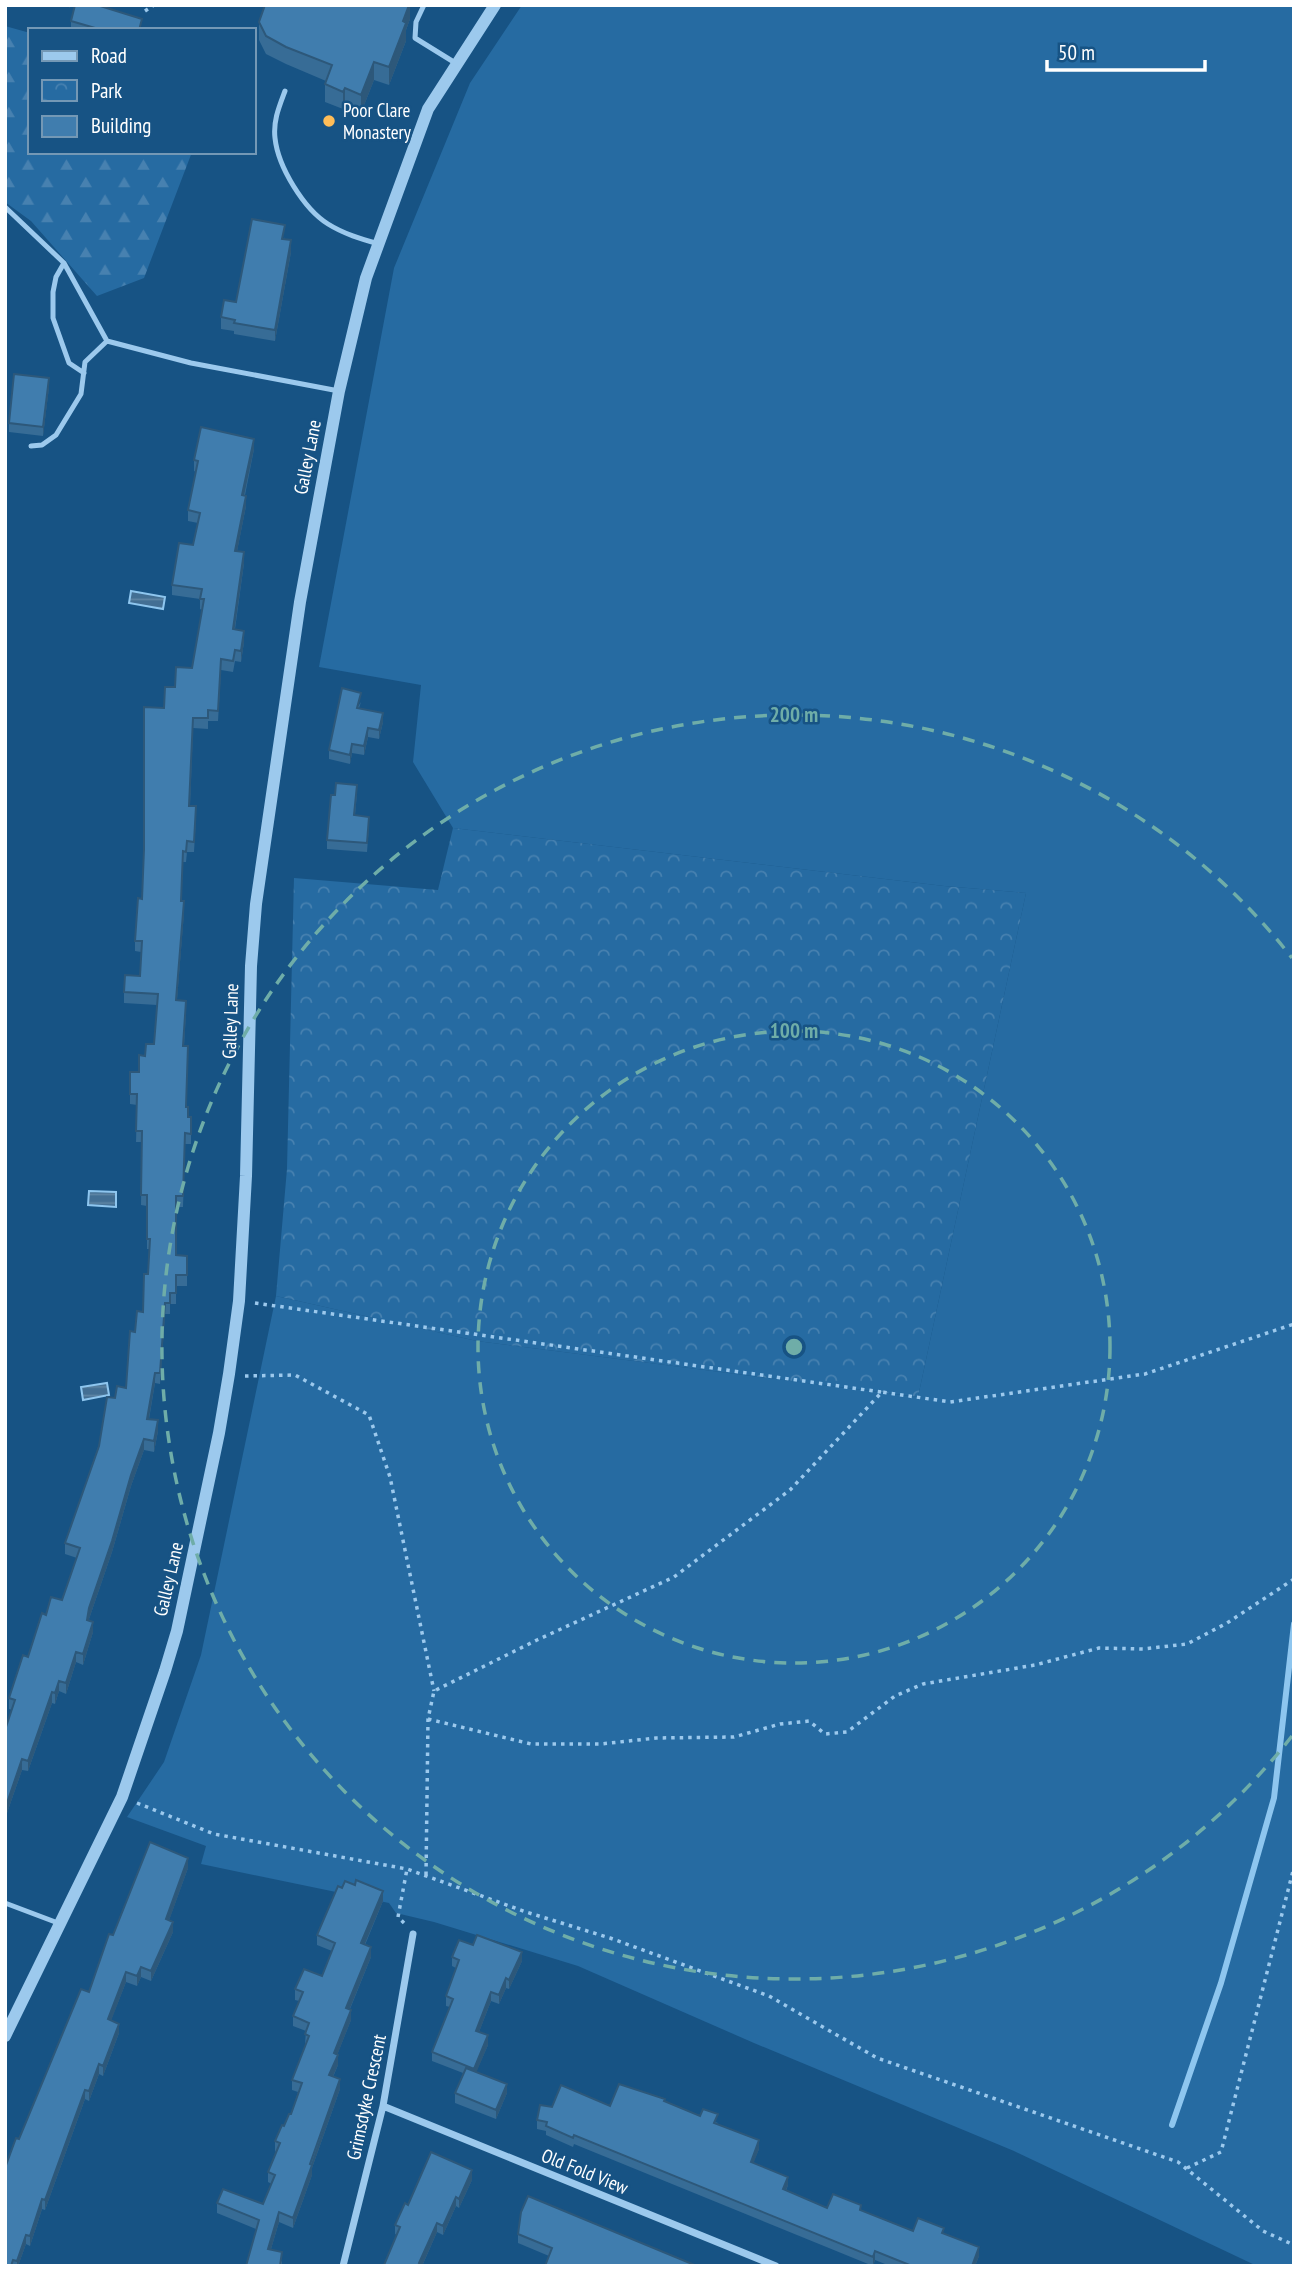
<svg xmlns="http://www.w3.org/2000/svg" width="1299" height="2271" viewBox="0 0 1299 2271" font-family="'PT Sans Narrow',sans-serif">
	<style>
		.grass { fill: #266ba2 }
		.forest { fill: url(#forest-firs) }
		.park { fill: url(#park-crowns) }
		.water { fill: url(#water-rules); stroke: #8ec6ef; stroke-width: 2 }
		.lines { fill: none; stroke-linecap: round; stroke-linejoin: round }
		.stream { stroke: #8ec6ef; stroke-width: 6 }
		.path { stroke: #9cc9ed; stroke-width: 3.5; stroke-dasharray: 3.5 5; stroke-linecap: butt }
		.service { stroke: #9cc9ed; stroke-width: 5 }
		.minor { stroke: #9cc9ed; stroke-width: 7 }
		.tertiary { stroke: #9cc9ed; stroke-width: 12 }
		.wall { fill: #376c96 }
		.shaded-wall { fill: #2d587a }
		.building { fill: #407dae; stroke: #2d587a; stroke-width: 2 }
		.ring { fill: none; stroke: #6fada8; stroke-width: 3.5; stroke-dasharray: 12 9 }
		.poi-dot { fill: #ffbd58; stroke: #175384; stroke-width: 2.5 }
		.labels { text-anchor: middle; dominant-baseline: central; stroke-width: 5; stroke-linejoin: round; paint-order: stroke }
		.poi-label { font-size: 19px; fill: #fff; stroke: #175384; text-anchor: start }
		.street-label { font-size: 19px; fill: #fff; stroke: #175384 }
		.centre { fill: #6fada8; stroke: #175384; stroke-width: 3.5 }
		.ring-label { font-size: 21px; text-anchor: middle; font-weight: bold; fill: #6fada8; stroke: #175384; stroke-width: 5; stroke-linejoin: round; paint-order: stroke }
	</style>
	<defs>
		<pattern id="forest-firs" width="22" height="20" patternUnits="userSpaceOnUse" patternTransform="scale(1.75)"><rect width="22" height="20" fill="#266ba2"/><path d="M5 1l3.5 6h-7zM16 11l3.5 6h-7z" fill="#4781b0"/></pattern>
		<pattern id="park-crowns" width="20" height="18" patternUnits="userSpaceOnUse" patternTransform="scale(1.75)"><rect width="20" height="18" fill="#266ba2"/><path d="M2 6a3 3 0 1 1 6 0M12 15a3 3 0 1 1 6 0" fill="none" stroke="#4781b0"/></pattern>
		<pattern id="water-rules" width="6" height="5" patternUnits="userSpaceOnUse" patternTransform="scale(1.75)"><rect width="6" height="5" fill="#436f94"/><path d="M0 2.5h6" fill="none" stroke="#5f85a4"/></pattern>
	</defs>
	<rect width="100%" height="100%" fill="#175384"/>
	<!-- grass -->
	<path class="grass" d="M522 5H1294V2266H1257L1014 2151 754 2043 578 1966 434 1922 396 1913 389 1903 201 1864 206 1846 127 1817 164 1762 201 1655 276 1296 477 1341 918 1397 1026 893 944 886 453 828 413 762 421 685 319 667 394 268 470 83Z"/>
	<!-- forest -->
	<path class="forest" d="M5 26 30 33V152H192L144 278 97 296 31 221 5 202Z"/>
	<!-- park -->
	<path class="park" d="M453 828 944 886 1026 893 918 1397 477 1341 276 1296 287 1169 294 878 438 890Z"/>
	<!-- water -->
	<path class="water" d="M131 591 165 597 163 609 129 603Z
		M89 1191 116 1192V1207L88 1205Z
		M107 1383 109 1395 83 1400 81 1387Z"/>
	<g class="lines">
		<!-- stream -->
		<path class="stream" d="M1172 2125 1221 1983 1274 1798 1294 1624"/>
		<!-- path -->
		<path class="path" d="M70 5 71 6
			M145 11 154 5
			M255 1303 881 1392
			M245 1376 295 1375 369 1415 390 1477 434 1691
			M428 1719 531 1744H601L656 1738 734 1737 780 1724 809 1721 825 1734 847 1732 895 1696 923 1684 1035 1665 1099 1648 1143 1649 1187 1644 1227 1623 1294 1579
			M137 1803 214 1834 407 1869 526 1912 610 1938 769 1996 877 2058 1178 2162 1263 2231 1294 2245
			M426 1875 428 1719 434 1691 537 1640 674 1577 790 1490 882 1392 950 1402 1145 1374 1294 1324
			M404 1923 398 1917 407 1869
			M1187 2168 1221 2152 1294 1867"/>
		<!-- service -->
		<path class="service" d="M424 5 416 22 415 38 457 64
			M285 91C279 107 273 121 275 138 278 167 304 209 328 224 344 234 361 239 379 244
			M5 207 64 263 107 341
			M64 263 56 277 53 292V318L69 363 84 373
			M31 446 42 445 56 435 81 394 85 362 107 341 191 363 339 391
			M5 1903 58 1923"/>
		<!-- minor -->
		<path class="minor" d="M383 2106 776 2266
			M343 2266 383 2106 413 1934"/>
		<!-- tertiary -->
		<path class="tertiary" d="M5 2036 122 1797 165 1671 177 1631 219 1433 229 1374 239 1301 246 1176 251 966 256 904 300 602 339 391 366 278 428 109 495 5"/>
	</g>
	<!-- wall -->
	<path class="wall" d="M410 5V19L406 30V41L389 85 374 80 361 113 345 106 343 109 325 102V84L326 81 286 64 266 54 259 40V22Z
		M71 21 142 28V30H71Z
		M285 237 284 239 291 252 275 341 234 334V331L221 329V317L236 302Z
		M49 387 43 436 9 432V423Z
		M254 449 245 495 246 506 237 551 244 563 235 629 244 642 241 662 235 661 233 672 221 670 218 721H208V729L193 728 190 806 196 817 194 852H187L186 862H183L181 901 184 912 177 1000 186 1012 184 1046 186 1107 188 1117H191V1144H185L183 1207H176V1255L187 1256V1286H176V1304H170V1314H165L160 1384 155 1383 149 1419 158 1431 154 1452 144 1450 131 1486 112 1552 89 1619 93 1632 83 1665 76 1662 66 1694 59 1691 55 1704 52 1703 28 1771 22 1770 7 1813 5 1812V1730L12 1710 9 1709V1698L46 1615 62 1600 77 1558 65 1554V1543L115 1398 126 1388 135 1332 143 1312 148 1274 149 1249H147V1206L141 1205 142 1142H136L137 1105 130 1104V1094L145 1056 154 1044 157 1005 124 1003V992L140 976 141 952 135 951V941L142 899 164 708 175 687 192 668 202 610 200 609V599L172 595V585L193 545 198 523 188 521V510L196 472 194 471V460Z
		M361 702 359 708 383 722 379 739 368 737 364 755 352 753 350 764 329 759V750Z
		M357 793 355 815 369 825 367 852 327 849V840Z
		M188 1868 169 1920 173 1932 151 1981 141 1977 137 1986 126 1982 111 2020 119 2033 103 2076 99 2074 89 2101 85 2099 45 2210 42 2209 30 2246 26 2244 18 2266H5L19 2139 89 1992 113 1935Z
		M383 1901 365 1945 371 1957 350 2009 351 2020 337 2055 338 2065 333 2077 340 2089 312 2168V2175L293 2228 279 2222 271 2249 282 2262V2266L256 2229 217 2213V2203L263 2204 272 2184 268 2182V2172L276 2152 275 2151V2141L291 2114 298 2092 292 2090V2080L306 2044H305L306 2031 293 2026V2016L299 2001 295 2000V1989L322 1976 332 1951 317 1945V1935Z
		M473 1945 522 1961 509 1989 506 1988 499 2004 491 2001 479 2032 488 2045 476 2072 507 2093 496 2119 455 2103V2093L463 2073 432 2061V2052L450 2007 446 2006V1996L456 1968 452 1966V1957Z
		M665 2101 718 2123 717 2124 759 2149 753 2163 788 2185 786 2191 827 2208 861 2211 913 2231 944 2234 979 2256 975 2266H890L875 2260 873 2266 574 2144 573 2147 546 2135V2131L537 2129V2120L552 2107 610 2106Z
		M472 2180 459 2208 456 2206 443 2235 437 2232 423 2264 384 2266 397 2235 395 2234V2225L408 2205Z
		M518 2234 697 2266 549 2256 518 2243Z"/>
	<!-- shaded-wall -->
	<path class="shaded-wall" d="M409 5H410V19L406 30V41L389 85V67Z
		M374 62V80L361 113V95Z
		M345 88V106L343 109V92Z
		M291 240V252L275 341V330Z
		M49 378V387L43 436V427Z
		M254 439V449L242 505V495Z
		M246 496V506L235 562V551Z
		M244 552V563L233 640V629Z
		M244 631V642L241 662V651Z
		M383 713V722L379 739V730Z
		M368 728V737L364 755V746Z
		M352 744V753L350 764V755Z
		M184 901V912L176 1011V1000Z
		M165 1303V1314L160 1384V1373Z
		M155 1373V1383L147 1429V1419Z
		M158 1420V1431L154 1452V1441Z
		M144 1439V1450L131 1486 112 1552 89 1619 87 1631 89 1608 131 1475Z
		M93 1622V1632L83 1665V1654Z
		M76 1652V1662L66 1694V1683Z
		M59 1681V1691L55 1704V1693Z
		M52 1692V1703L28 1771V1761Z
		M22 1759V1770L7 1813V1803Z
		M188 1858V1868L166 1929V1919Z
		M383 1891V1901L361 1953V1943Z
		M173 1922V1932L151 1981V1971Z
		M371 1947V1957L346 2018V2008Z
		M522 1952V1961L509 1989V1980Z
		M141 1967V1977L137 1986V1976Z
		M126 1972V1982L108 2029V2019Z
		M506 1978V1988L499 2004V1995Z
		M491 1992V2001L476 2040V2031Z
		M351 2010V2020L334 2063V2053Z
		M119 2024V2033L103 2076V2066Z
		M488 2035V2045L474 2078V2069Z
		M338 2055V2065L329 2085V2075Z
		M99 2064V2074L89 2101V2091Z
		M340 2079V2089L312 2168V2175L293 2228V2218Z
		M507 2084V2093L496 2119V2110Z
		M85 2090V2099L45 2210V2200Z
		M759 2140V2149L751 2170V2162Z
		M472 2170V2180L459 2208V2199Z
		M788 2177V2185L783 2198V2189Z
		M456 2197V2206L443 2235V2226Z
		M42 2199V2209L30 2246V2236Z
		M279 2212V2222L268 2259V2249Z
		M437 2223V2232L422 2266 419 2263Z
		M26 2235V2244L18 2266H17V2261Z
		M979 2247V2256L975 2266H972Z
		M875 2251V2260L873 2266V2257Z"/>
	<!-- building -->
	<path class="building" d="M75 5H97L142 19 139 30H102L71 21Z
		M265 5H409L403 21 406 23 389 67 374 62 361 95 345 88 343 92 325 84 332 65 286 47 266 36 259 22Z
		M252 219 285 225 282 239 291 240 275 330 234 323 235 320 221 317 224 300 236 302Z
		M14 374 49 378 43 427 9 423Z
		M201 427 254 439 242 495 246 496 235 551 244 552 233 629 244 631 241 651 235 650 233 661 221 659 218 711 208 710V718H193L189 806H196L194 842 187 841 186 852 183 851 181 901H184L176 1000 186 1001 183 1046H188L186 1107H188V1117H191V1134L185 1133 183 1196H176V1255L187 1256V1275H176V1293H170V1303H165L160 1373H155L147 1419 158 1420 154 1441 144 1439 131 1475 112 1541 89 1608 87 1620 93 1622 83 1654 76 1652 66 1683 59 1681 55 1693 52 1692 28 1761 22 1759 7 1803 5 1802V1730L15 1700 9 1698 23 1655 28 1657 42 1613 46 1615 51 1597 62 1600 80 1548 65 1543 99 1446 107 1397 115 1398 117 1386 126 1388 130 1331 135 1332 137 1311 143 1312 144 1274H148L150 1239H147V1195H141L142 1131H136L137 1094H130V1072H139V1055L145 1056 146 1044H154L158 994 124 992 125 975 140 976 142 941H135L138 898 142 899 144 849V707L164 708 165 687H175L176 667 192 668 204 599H200L202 589 172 585 179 543 193 545 200 513 188 510 198 461 194 460Z
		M342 688 361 693 357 708 383 713 379 730 368 728 364 746 352 744 350 755 329 750Z
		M336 783 357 785 354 815 369 817 367 843 327 840 331 795H335Z
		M150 1842 188 1858 166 1919 173 1922 151 1971 141 1967 137 1976 126 1972 108 2019 119 2024 103 2066 99 2064 89 2091 85 2090 45 2200 42 2199 30 2236 26 2235 17 2261 13 2260 11 2266H5V2168L16 2138 19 2139 81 1989 89 1992 109 1934 113 1935Z
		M356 1880 383 1891 361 1943 371 1947 346 2008 351 2010 334 2053 338 2055 329 2075 340 2079 310 2164 312 2165 293 2218 279 2212 268 2249 282 2252 280 2266H246L259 2220 217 2203 223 2189 263 2204 275 2175 268 2172 280 2143 275 2141 282 2125 284 2126 289 2114H291L302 2083 292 2080 309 2036 305 2034 309 2023 293 2016 303 1992 295 1989 304 1969 322 1976 335 1943 317 1935 338 1886 342 1888 345 1881 355 1885Z
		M477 1935 522 1952 509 1980 506 1978 499 1995 491 1992 476 2031 488 2035 474 2069 432 2052 453 1999 446 1996 459 1960 452 1957 459 1940 473 1945Z
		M466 2068 507 2084 496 2110 455 2093Z
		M619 2084 665 2099 664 2101 700 2116 703 2109 718 2114 714 2123 759 2140 751 2162 788 2177 783 2189 827 2208 833 2194 861 2205 860 2210 913 2231 918 2218 944 2228 942 2233 979 2247 972 2266H912L875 2251 873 2257 574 2135 573 2138 546 2126 547 2122 537 2120 540 2105 552 2107 561 2085 610 2106Z
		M431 2152 472 2170 459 2199 456 2197 443 2226 437 2223 419 2263 425 2266 384 2265 400 2227 395 2225 405 2203 408 2205Z
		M528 2196 697 2266H545L552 2248 518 2234 521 2212Z"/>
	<!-- distance rings -->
	<g class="ring">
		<circle cx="794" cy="1347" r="316"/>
		<path d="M1292 1736A632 632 0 1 1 1292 958"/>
	</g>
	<!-- markers -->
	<circle class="poi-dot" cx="329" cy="121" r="7"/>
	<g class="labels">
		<!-- poi labels -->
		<g class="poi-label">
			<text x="343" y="110">Poor Clare<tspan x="343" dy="22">Monastery</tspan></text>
		</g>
		<!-- street labels -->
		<g class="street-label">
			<text transform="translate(307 457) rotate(-79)">Galley Lane</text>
			<text transform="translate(230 1021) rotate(-88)">Galley Lane</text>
			<text transform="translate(168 1579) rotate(-77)">Galley Lane</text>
			<text transform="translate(366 2097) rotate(-78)">Grimsdyke Crescent</text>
			<text transform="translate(585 2171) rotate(22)">Old Fold View</text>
		</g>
	</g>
	<circle cx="794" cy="1347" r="10" class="centre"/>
	<g class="ring-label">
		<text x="794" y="722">200 m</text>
		<text x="794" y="1038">100 m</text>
	</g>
	<!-- border -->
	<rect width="1299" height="2271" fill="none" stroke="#ffffff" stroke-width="14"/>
	<!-- legend -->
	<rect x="28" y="28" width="228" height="126" fill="#175384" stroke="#7498b5" stroke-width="2"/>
	<rect x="42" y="51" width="35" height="10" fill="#9cc9ed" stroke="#7498b5" stroke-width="2"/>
	<text x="91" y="63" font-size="21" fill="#ffffff">Road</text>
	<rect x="42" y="80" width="35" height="21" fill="url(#park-crowns)" stroke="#7498b5" stroke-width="2"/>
	<text x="91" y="98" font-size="21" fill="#ffffff">Park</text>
	<rect x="42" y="116" width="35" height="21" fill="#407dae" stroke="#7498b5" stroke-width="2"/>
	<text x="91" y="133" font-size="21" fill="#ffffff">Building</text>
	<!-- scale -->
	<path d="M1047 60v10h158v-10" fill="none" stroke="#ffffff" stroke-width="3.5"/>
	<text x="1058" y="60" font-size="21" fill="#ffffff" stroke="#175384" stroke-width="5" paint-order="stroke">50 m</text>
</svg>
